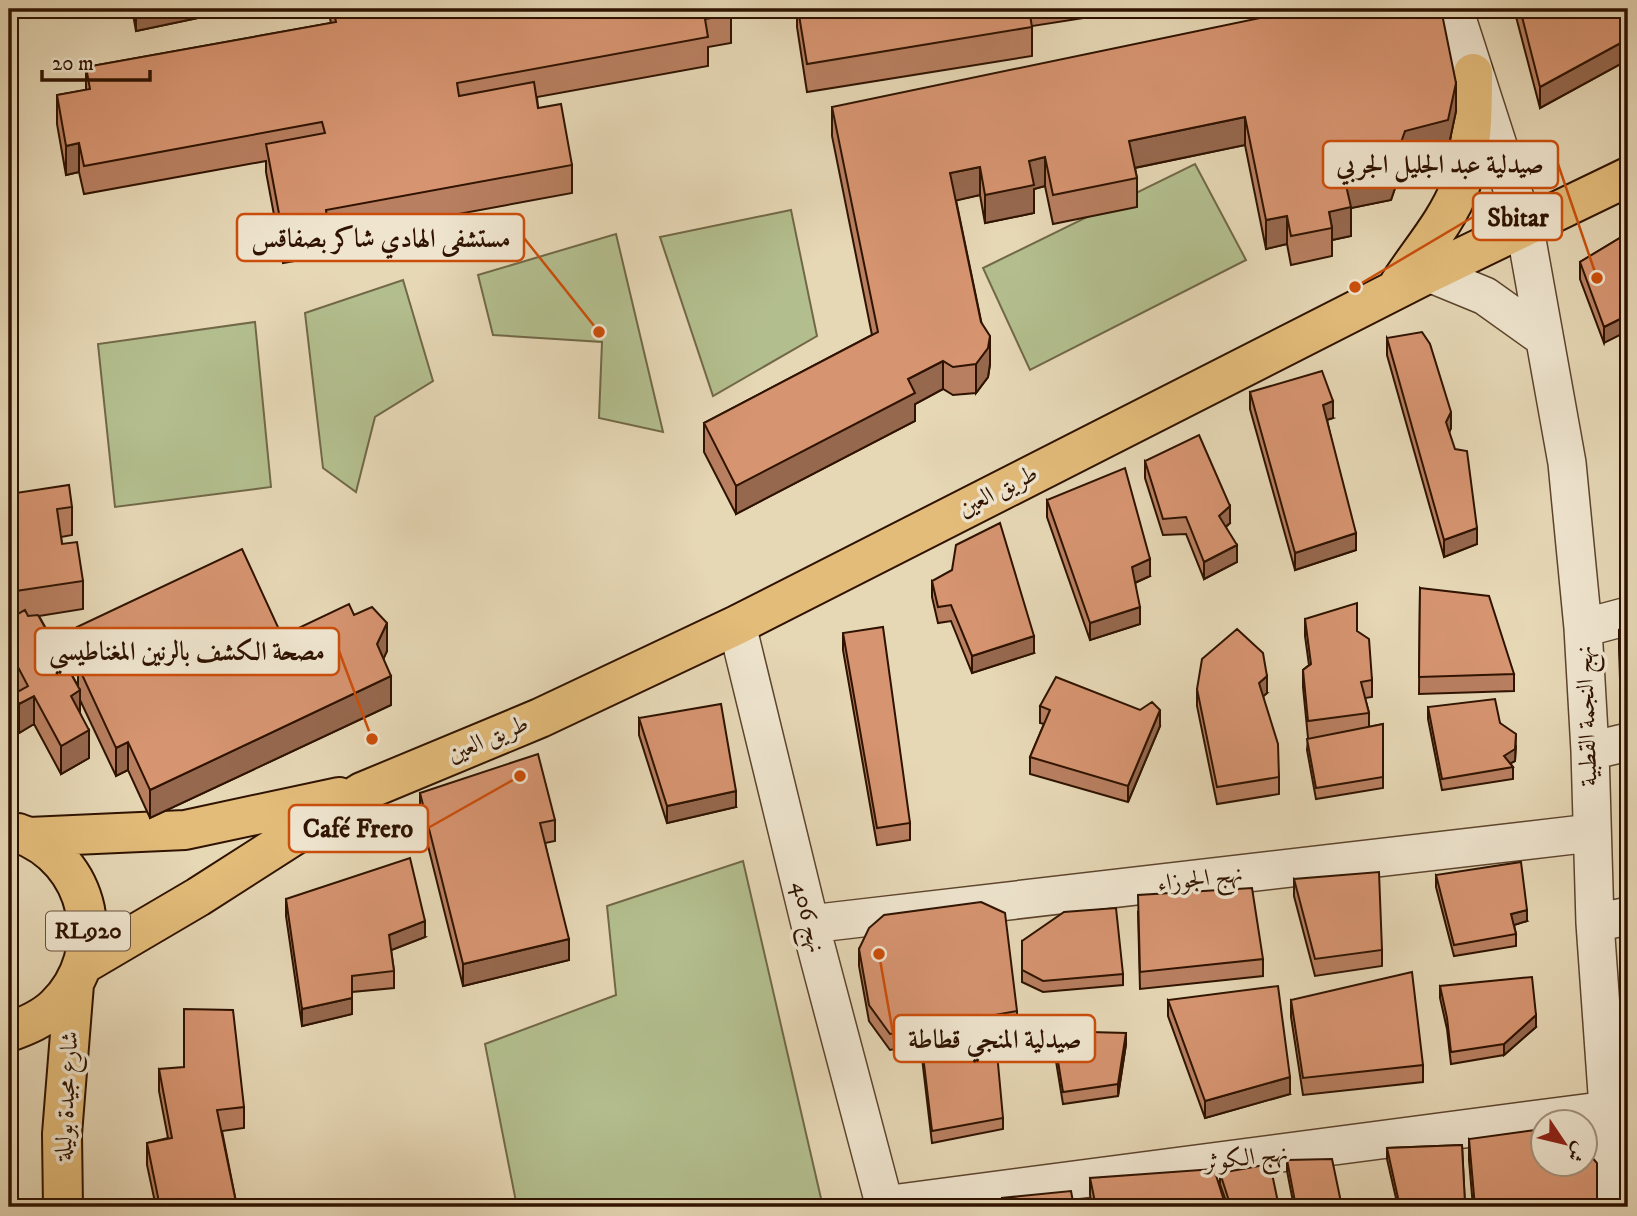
<svg xmlns="http://www.w3.org/2000/svg" width="1637" height="1216" viewBox="0 0 1637 1216" font-family="'IM FELL DW Pica',Amiri,serif">
	<style>
		.green { fill: #b3be8e; stroke: #716847; stroke-width: 2 }
		.lines { fill: none; stroke-linecap: round; stroke-linejoin: round }
		.minor-casing { stroke: #5d442d; stroke-width: 40 }
		.major-casing { stroke: #2f1300; stroke-width: 42 }
		.minor { stroke: #efe5cf; stroke-width: 37 }
		.major { stroke: #e3bc7a; stroke-width: 38 }
		.wall { fill: #b87f60; stroke: #2f1300; stroke-width: 2 }
		.shaded-wall { fill: #96684e; stroke: #2f1300; stroke-width: 2 }
		.building { fill: #d69470; stroke: #2f1300; stroke-width: 2 }
		.labels { text-anchor: middle; dominant-baseline: central; stroke-width: 7; stroke-linejoin: round; paint-order: stroke }
		.shield { fill: #efe5cf; stroke: #69523e; stroke-width: 2 }
		.shield-label { font-size: 23px; font-weight: bold; fill: #2f1300 }
		.street-label { font-size: 24px; fill: #2f1300; stroke: #efe5cf }
		.leader { fill: none; stroke: #cc4e0a; stroke-width: 2.5 }
		.callout-dot { fill: #cc4e0a; stroke: #efe5cf; stroke-width: 2.5 }
		.callout { fill: #efe5cf; stroke: #cc4e0a; stroke-width: 2.5 }
		.callout-label { font-size: 26px; text-anchor: middle; font-weight: bold; fill: #2f1300 }
	</style>
	<rect width="100%" height="100%" fill="#e6d7b5"/>
	<filter id="stains"><feTurbulence type="fractalNoise" baseFrequency=".00286" numOctaves="4"/><feColorMatrix values="0 0 0 0 .2 0 0 0 0 .09 0 0 0 0 .02 0 0 0 .5 -.17"/></filter>
	<radialGradient id="worn" r=".72"><stop offset=".6" stop-color="#630" stop-opacity="0"/><stop offset="1" stop-color="#630" stop-opacity=".3"/></radialGradient>
	<!-- green -->
	<path class="green" d="M1195 164 1246 260 1030 370 983 268Z
		M791 210 817 336 713 396 660 237Z
		M616 234 663 432 599 418 602 342 493 335 478 275Z
		M403 280 433 381 375 417 356 492 323 468 305 313Z
		M255 322 271 487 115 507 98 344Z
		M743 861 823 1207H517L485 1044 616 995 607 906Z"/>
	<g class="lines">
		<defs>
			<path id="minor" d="M1454 9 1525 229 1567 463 1583 628 1590 751 1595 923 1615 1207
				M1429 273 1485 296 1544 338
				M737 625 810 924 885 1207
				M1583 628 1628 616
				M1590 751 1628 742
				M1595 923 1628 916
				M810 924 1591 833
				M884 1205 1608 1110"/>
			<path id="major" d="M1396 289C1416 256 1446 224 1460 187 1473 151 1473 110 1473 73
				M29 837 185 830 339 797
				M84 964 198 897 362 792 540 718 737 625 1429 273 1628 177
				M9 1032C26 1026 43 1019 56 1006 111 952 91 859 18 833
				M63 1207 62 1134 74 984"/>
		</defs>
		<!-- minor casing -->
		<use href="#minor" class="minor-casing"/>
		<!-- major casing -->
		<use href="#major" class="major-casing"/>
		<!-- minor -->
		<use href="#minor" class="minor"/>
		<!-- major -->
		<use href="#major" class="major"/>
	</g>
	<!-- wall -->
	<path class="wall" d="M132 9H217V14L136 31Z
		M328 9H730L731 15V43L708 47V66L537 97 538 108 572 165V193L328 238V255L283 263 266 172V161L84 194 79 172 66 175 57 124V95L86 90V67L331 23Z
		M797 9H1141L1032 26V56L807 92 797 27Z
		M1514 9H1628V60L1540 108Z
		M832 107 1456 111 1448 149 1405 159 1391 200 1351 208V236L1332 240V256L1291 265 1287 244 1266 249 1245 145 1135 168 1137 178V207L1053 224 1045 186 1034 189V213L985 223 980 195 956 200 990 364 988 377 976 393 953 395 943 389 915 404V421L736 514 704 452V423L872 335 832 136Z
		M1628 233 1604 343 1580 279V262Z
		M1387 338 1451 428 1449 432 1477 544 1444 557 1387 355Z
		M1628 356V375L1624 369V358Z
		M1250 392 1333 418 1327 420 1356 550 1295 570 1250 409Z
		M1628 454V527L1620 472V455Z
		M1145 461 1230 523 1226 527 1237 562 1204 579 1186 534 1163 535 1145 478Z
		M9 494 72 507V535L61 537 62 544 83 581V609L39 616 78 686V666L81 665 77 656V627L282 636 354 615 387 651 383 659 391 705 150 818 128 770 116 776 80 700V713L89 758 61 774 34 724 19 733 14 723V694L16 693 9 679Z
		M1047 500 1150 576 1135 583 1140 624 1090 640 1047 517Z
		M932 581 1034 653 972 673 951 621 938 623 932 597Z
		M1420 588 1514 674V691L1419 694Z
		M1305 619 1357 631 1372 680V697L1365 698 1369 713V727L1383 724V788L1316 799 1307 750 1308 738 1303 687V670L1309 665 1305 636Z
		M1628 621V715L1621 709 1619 647V630Z
		M843 633 910 823V840L877 845 843 650Z
		M1197 689 1267 693 1263 696 1279 777V794L1217 804 1197 706Z
		M1040 706 1160 726 1128 802 1030 774V757L1044 724 1040 723Z
		M1428 707 1500 723 1516 746 1515 761 1510 763 1513 767V779L1442 790 1428 719Z
		M639 718 736 807 667 823 639 735Z
		M420 793 555 820V841L545 843 569 960 463 986 420 814Z
		M1436 875 1527 921 1514 925 1516 934V946L1454 956 1436 887Z
		M1294 879 1382 950V966L1315 976 1294 896Z
		M286 899 425 937 391 950 394 971V988L352 992V1014L302 1026 286 916Z
		M1138 912 1263 959V976L1140 989Z
		M1022 941 1123 974V985L1043 992 1022 982Z
		M859 949 1017 1011V1028L890 1050 869 1021 859 966Z
		M1440 986 1536 1027 1504 1055 1451 1064 1447 1029 1440 998Z
		M1168 1000 1290 1094 1205 1118 1168 1016Z
		M1291 1000 1423 1065V1082L1303 1095 1291 1017Z
		M1053 1031 1126 1044 1118 1096 1063 1104 1053 1043Z
		M922 1047 1003 1118V1129L932 1143 922 1058Z
		M159 1069 244 1107V1128L222 1131 237 1207H156L147 1165V1143L168 1138 159 1091Z
		M1469 1139 1597 1207H1473L1469 1160Z
		M1462 1145 1465 1207H1398L1387 1159V1148Z
		M1287 1160 1342 1207H1294L1287 1171Z
		M1220 1173 1279 1207H1228L1220 1184Z
		M1090 1178 1226 1207H1092L1090 1195Z"/>
	<!-- shaded-wall -->
	<path class="shaded-wall" d="M136 9H217V14L136 31Z
		M1628 39V60L1540 108V87Z
		M1456 83V111L1448 149 1405 159 1391 200 1351 208V236L1332 240V228L1329 212 1345 181 1405 131Z
		M1245 117V145L1129 169V141Z
		M79 143V172L66 175V146Z
		M1045 157V186L1034 189V213L985 223V195L1029 161Z
		M980 167V195L950 202V173Z
		M1287 216V244L1266 249V220Z
		M1628 315V331L1604 343V327Z
		M990 336V364L988 377 976 393V364Z
		M943 361V389L915 404V421L736 514V486L908 379Z
		M1333 401V418L1323 421V405Z
		M1451 412V428L1446 439V422Z
		M1230 506V523L1219 532V516Z
		M1477 528V544L1444 557V540Z
		M1356 533V550L1295 570V553Z
		M1237 545V562L1204 579V562Z
		M1150 559V576L1132 584V567Z
		M1140 607V624L1090 640V623Z
		M387 623V651L377 673V644Z
		M1034 636V653L972 673V656Z
		M391 676V705L150 818V790Z
		M1267 676V693L1259 700V683Z
		M80 690V719L71 696Z
		M34 696V724L19 733V704Z
		M1160 710V726L1128 802V786Z
		M89 730V758L61 774V746Z
		M1516 734 1515 761 1504 767V756Z
		M128 742V770L116 776V748Z
		M736 791V807L667 823V806Z
		M1527 910V921L1511 926V914Z
		M425 921V937L389 951V935Z
		M569 939V960L463 986V964Z
		M352 998V1014L302 1026V1009Z
		M1536 1015V1027L1504 1055V1044Z
		M1126 1033V1044L1118 1096V1084Z
		M1290 1077V1094L1205 1118V1101Z"/>
	<!-- building -->
	<path class="building" d="M333 9H730L731 15 705 19 708 37 457 83 459 96 534 82 538 108 561 104 572 165 326 210 328 226 283 235 266 144 325 133 322 122 84 166 79 143 66 146 57 95 90 89 86 67 336 22Z
		M798 9H1029L1032 27 807 64Z
		M1303 9H1441L1456 83 1448 120 1405 131 1391 171 1345 181 1351 207 1329 212 1332 228 1291 236 1287 216 1266 220 1245 117 1129 141 1137 178 1053 195 1045 157 1029 161 1034 185 985 195 980 167 950 173 981 322 990 336 988 348 976 364 953 367 943 361 908 379 915 393 736 486 704 423 878 332 832 107Z
		M1520 9H1628V39L1540 87Z
		M1628 233V315L1604 327 1580 262Z
		M1422 332 1430 344 1451 412 1446 422 1455 449 1467 451 1477 528 1444 540 1387 338Z
		M1322 371 1333 401 1323 405 1356 533 1295 553 1250 392Z
		M1199 435 1230 506 1219 516 1237 545 1204 562 1186 517 1163 519 1145 461Z
		M1628 454V510L1620 455Z
		M1125 468 1150 559 1132 567 1140 607 1090 623 1047 500Z
		M69 485 72 507 57 509 62 544 77 542 83 581 9 592V494Z
		M1000 523 1034 636 972 656 951 605 938 607 932 581 952 570 956 545Z
		M242 549 282 636 349 604 354 615 372 607 387 623 377 644 391 676 150 790 128 742 116 748 78 666 92 660 77 627Z
		M1420 588 1489 596 1514 674 1419 677Z
		M1357 603V631L1369 639 1372 680 1361 682 1369 713 1308 721 1303 670 1311 664 1305 619Z
		M25 610 28 616 38 615 80 690 71 696 89 730 61 746 34 696 19 704 14 694 28 686 9 650V618V619Z
		M1628 621V698L1621 693 1619 630Z
		M883 627 910 823 877 828 843 633Z
		M1237 629 1263 653 1267 676 1259 683 1278 744 1279 777 1217 787 1197 689 1202 659Z
		M1056 677 1140 710 1152 702 1160 710 1128 786 1030 757 1050 710 1040 706Z
		M1495 699 1500 723 1516 734 1515 749 1504 756 1513 767 1442 779 1428 707Z
		M721 704 736 791 667 806 639 718Z
		M1383 724V777L1316 788 1307 739Z
		M538 754 555 820 540 823 569 939 463 964 420 793Z
		M410 858 425 921 389 935 394 971 352 976V998L302 1009 286 899Z
		M1521 862 1527 910 1511 914 1516 934 1454 945 1436 875Z
		M1379 872 1382 950 1315 959 1294 879Z
		M1252 888 1263 959 1140 972 1138 895Z
		M981 902 1005 913 1017 1011 890 1034 869 1005 859 949 869 928 884 915Z
		M1116 908 1123 974 1043 981 1022 970V941L1064 912Z
		M1412 972 1423 1065 1303 1078 1291 1000Z
		M1532 977 1536 1015 1504 1044 1451 1052 1447 1018 1440 986Z
		M1278 986 1290 1077 1205 1101 1168 1000Z
		M184 1009 233 1010 244 1107 217 1110 237 1207H160L147 1143 172 1138 159 1069 184 1067Z
		M1053 1031 1126 1033 1118 1084 1063 1092Z
		M996 1042 1003 1118 932 1131 922 1047Z
		M1543 1129V1164H1585V1149L1597 1163V1207H1473H1475L1469 1139Z
		M1462 1145 1465 1203H1442L1441 1207H1400L1387 1148Z
		M1332 1159 1342 1207H1296L1287 1160Z
		M1270 1164 1279 1207H1231L1220 1173Z
		M1214 1169 1226 1207H1096L1090 1178Z
		M1071 1191 1074 1207H1003L1002 1198Z"/>
	<g class="labels">
		<!-- shield labels -->
		<rect class="shield" x="46" y="911.5" width="84" height="39" rx="5"/>
		<g class="shield-label">
			<text x="88" y="931">RL920</text>
		</g>
		<!-- street labels -->
		<g class="street-label">
			<text transform="translate(998 491) rotate(-27)">طريق العين</text>
			<text transform="translate(1587 716) rotate(-92)">نهج النجمة القطبية</text>
			<text transform="translate(488 739) rotate(-23)">طريق العين</text>
			<text transform="translate(1200 879) rotate(-7)">نهج الجوزاء</text>
			<text transform="translate(808 917) rotate(76)">نهج 406</text>
			<text transform="translate(67 1096) rotate(-87)">شارع مجيدة بوليلة</text>
			<text transform="translate(1246 1158) rotate(-7)">نهج الكوثر</text>
		</g>
	</g>
	<!-- callouts -->
	<path class="leader" d="M1597 278L1558 164M1355 287L1473 217M599 332L524 238M372 739L339 651M520 776L428 828M879 954L894 1039"/>
	<g class="callout-dot">
		<circle cx="1597" cy="278" r="7"/>
		<circle cx="1355" cy="287" r="7"/>
		<circle cx="599" cy="332" r="7"/>
		<circle cx="372" cy="739" r="7"/>
		<circle cx="520" cy="776" r="7"/>
		<circle cx="879" cy="954" r="7"/>
	</g>
	<g class="callout">
		<rect x="1323" y="141" width="235" height="47" rx="7"/>
		<rect x="1473" y="193" width="89" height="47" rx="7"/>
		<rect x="237" y="214" width="287" height="47" rx="7"/>
		<rect x="35" y="628" width="304" height="47" rx="7"/>
		<rect x="289" y="805" width="139" height="47" rx="7"/>
		<rect x="894" y="1015" width="201" height="47" rx="7"/>
	</g>
	<g class="callout-label">
		<text x="1440" y="173">صيدلية عبد الجليل الجربي</text>
		<text x="1518" y="226">Sbitar</text>
		<text x="381" y="247">مستشفى الهادي شاكر بصفاقس</text>
		<text x="187" y="660">مصحة الكشف بالرنين المغناطيسي</text>
		<text x="358" y="837">Café Frero</text>
		<text x="995" y="1048">صيدلية المنجي قطاطة</text>
	</g>
	<!-- margin -->
	<rect width="1637" height="1216" fill="none" stroke="#e6d7b5" stroke-width="35"/>
	<rect x="10" y="10" width="1616" height="1195" fill="none" stroke="#2f1300" stroke-width="3.5"/>
	<rect x="18" y="18" width="1602" height="1181" fill="none" stroke="#2f1300" stroke-width="2"/>
	<!-- north arrow -->
	<g transform="translate(1564 1143) rotate(125)"><circle r="33" fill="#efe5cf" stroke="#a2917c" stroke-width="2"/>
	<path d="M0-5L12 26L0 18L-12 26Z" fill="#8f2418"/>
	<text y="-10" font-size="19" font-weight="bold" text-anchor="middle" fill="#2f1300">ش</text>
	</g>
	<!-- scale -->
	<path d="M42 70v10h108v-10" fill="none" stroke="#2f1300" stroke-width="3.5"/>
	<text x="52" y="70" font-size="21" fill="#2f1300" stroke="#efe5cf" stroke-width="5" paint-order="stroke">20 m</text>
	<rect width="100%" height="100%" filter="url(#stains)"/>
	<rect width="100%" height="100%" fill="url(#worn)"/>
</svg>
